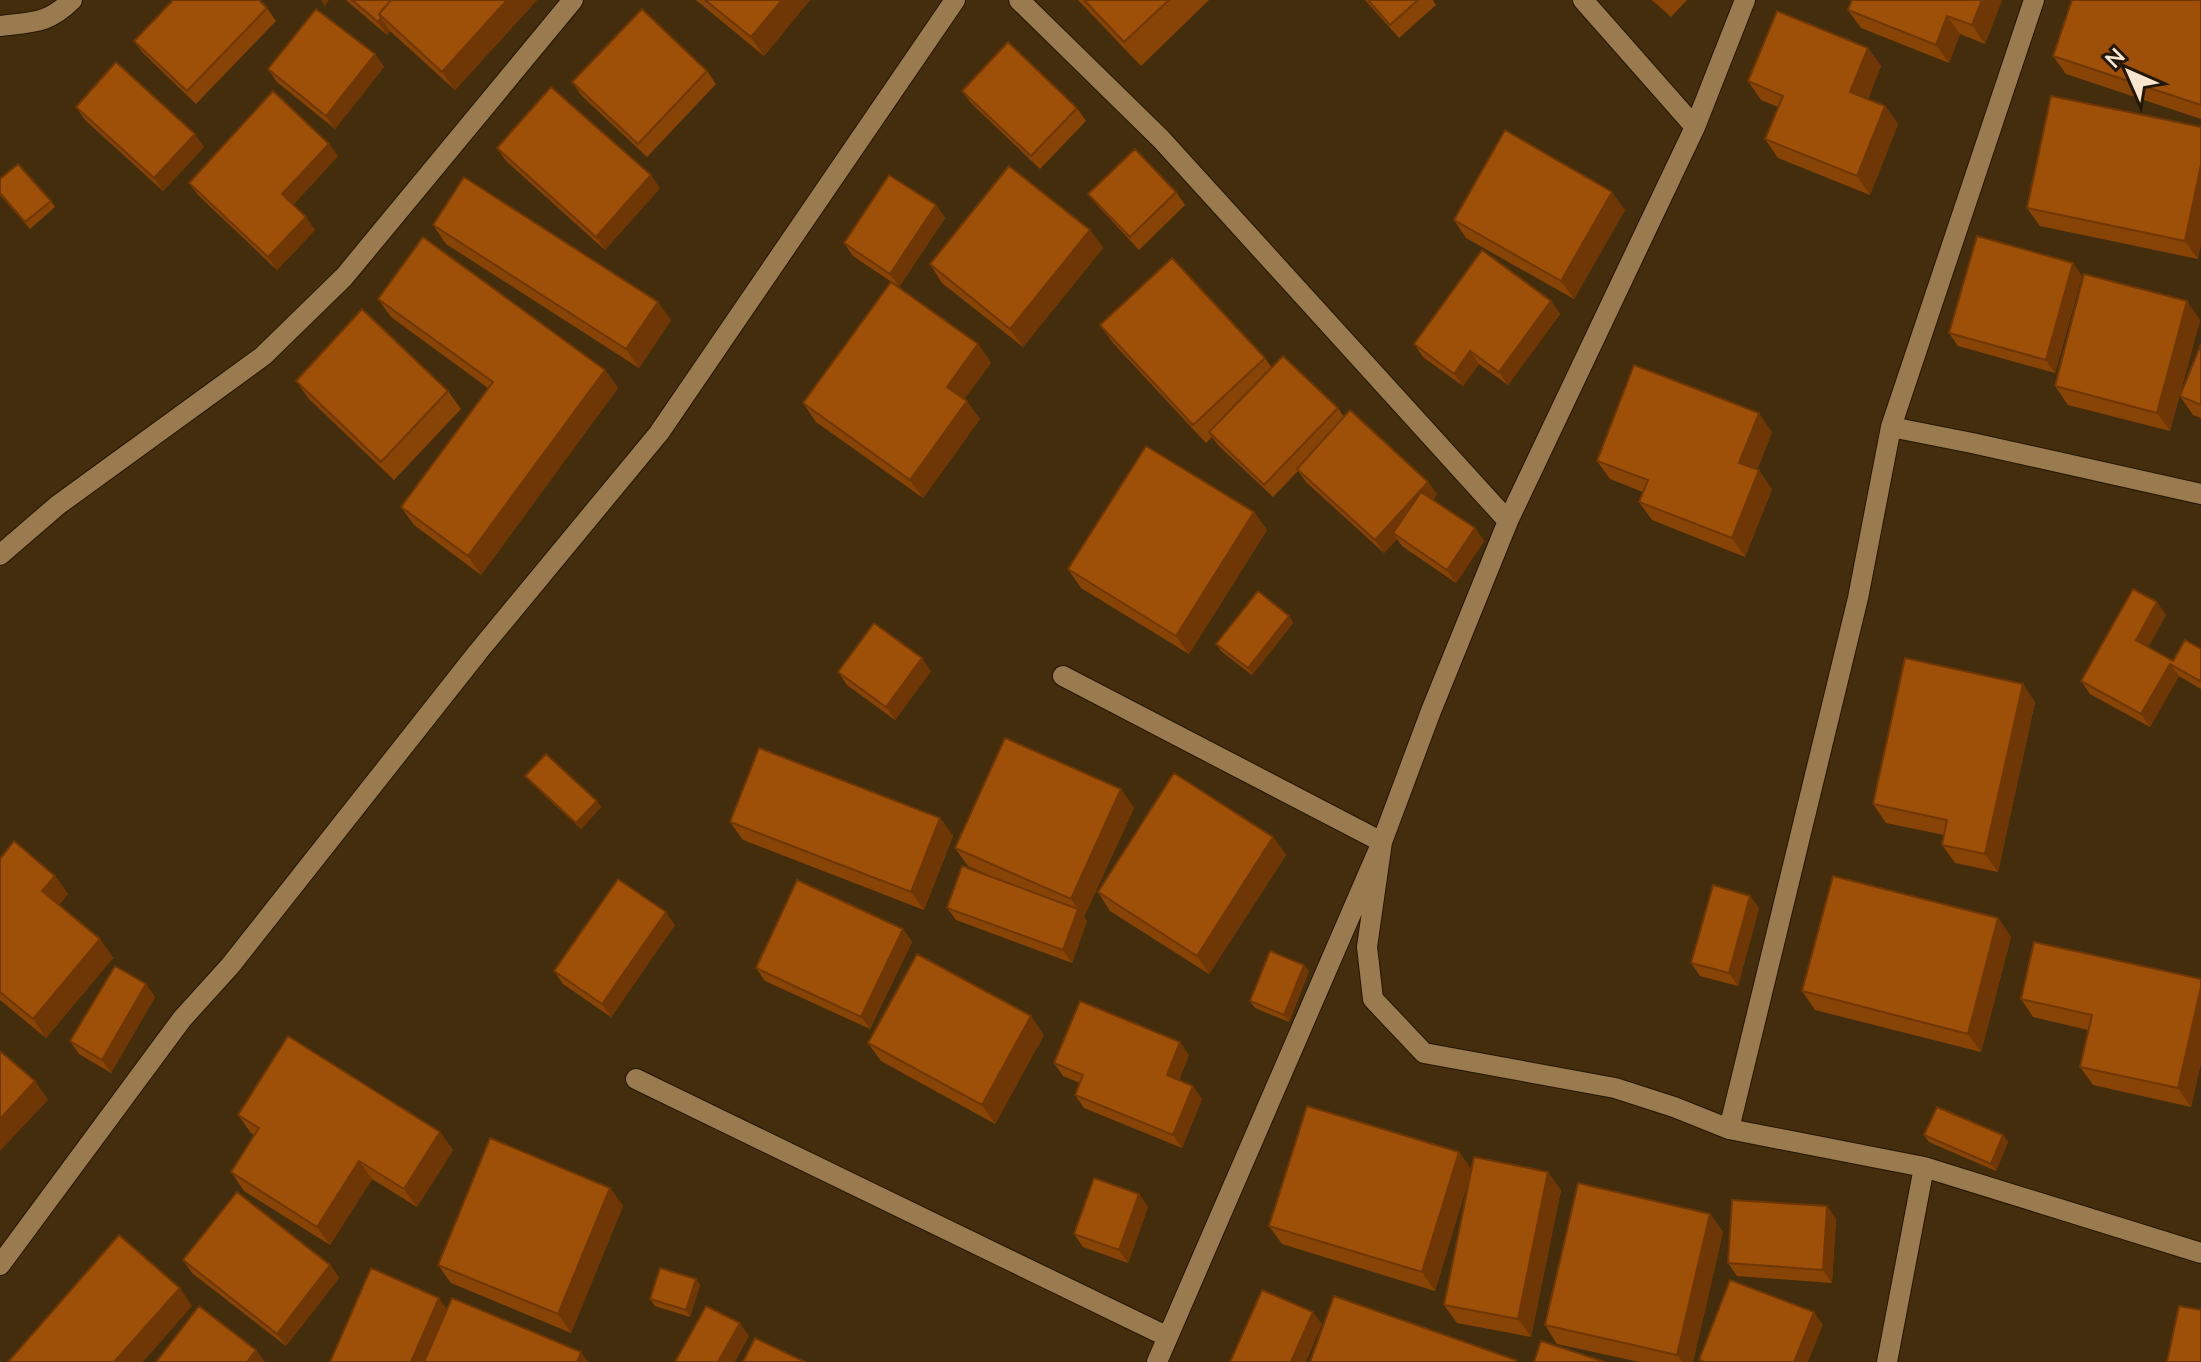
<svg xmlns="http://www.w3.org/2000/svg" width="2201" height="1362" viewBox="0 0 2201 1362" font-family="Lato,sans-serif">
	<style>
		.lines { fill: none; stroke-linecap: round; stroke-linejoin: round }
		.minor-casing { stroke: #251602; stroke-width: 22 }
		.minor { stroke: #9a7a4f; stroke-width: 20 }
		.wall { fill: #884407 }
		.shaded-wall { fill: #6f3706 }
		.building { fill: #9e4f08; stroke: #6f3706; stroke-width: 2 }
	</style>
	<rect width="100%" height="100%" fill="#432d0c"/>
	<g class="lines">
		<defs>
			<path id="minor" d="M1019 0 1161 139 1508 521
				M1583 0 1695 127
				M1745 0 1695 127 1508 521 1431 711 1382 842 1367 947 1373 999 1424 1053 1615 1088 1674 1107 1729 1129 1924 1167 2201 1253
				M0 26C32 22 48 24 72 0
				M1891 427 2034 0
				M0 555 58 505 263 356 344 277 573 0
				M1063 676 1382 842 1157 1362
				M636 1079 1168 1337
				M1729 1129 1858 598 1891 427 1972 443 2201 494
				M0 1265 182 1019 230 966 478 652 659 433 955 0
				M1887 1362 1924 1167"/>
		</defs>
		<!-- minor casing -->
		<use href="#minor" class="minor-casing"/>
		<!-- minor -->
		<use href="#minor" class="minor"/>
	</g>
	<!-- wall -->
	<path class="wall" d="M346 0H537L455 90 390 31 387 35Z
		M696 0H810L764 56Z
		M1078 0H1209L1141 66Z
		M1365 0H1433L1436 5 1399 38Z
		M1652 0H1687L1671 17Z
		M2002 0 1985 44 1960 34 1949 63 1861 28 1848 10Z
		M2201 0V119L2066 74 2053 56Z
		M267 8 276 21 196 104 143 53 134 41Z
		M1868 48 1881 66 1868 99 1885 106 1898 124 1870 195 1778 158 1765 139 1778 107 1761 100 1748 81Z
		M375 54 384 67 335 129 277 82 268 69Z
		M707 71 716 84 647 157 581 95 572 82Z
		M962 91 1077 108 1086 121 1040 169 971 103Z
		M76 107 204 147 163 191 85 120Z
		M2201 127 2198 259 2040 226 2027 208Z
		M329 144 338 156 293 205 315 230 277 270 198 195 189 183Z
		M497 148 660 188 605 250 506 161Z
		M0 179 51 201 55 207 30 229 0 195Z
		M1176 192 1185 205 1139 250 1098 206 1088 194Z
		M936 205 945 218 899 287 853 256 844 243Z
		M1625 210 1574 299 1466 238 1454 220Z
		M433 225 671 320 639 368 446 244Z
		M1090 230 1103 248 1023 347 942 283 930 264Z
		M2082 276 2055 373 1958 346 1949 333Z
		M378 299 605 370 618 388 481 575 414 525 401 507 488 388 391 317Z
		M1551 301 1560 314 1508 385 1479 364 1463 386 1423 357 1414 344Z
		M2200 320 2170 431 2068 405 2055 386Z
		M1100 325 1265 358 1272 368 1338 408 1344 417 1437 494 1433 500 1475 528 1484 541 1456 583 1402 546 1397 539 1384 553 1306 482 1298 471 1273 497 1218 445 1212 437 1206 443 1113 343Z
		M978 344 991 363 964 399 980 419 923 498 816 422 803 403Z
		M2201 344V418L2193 415 2180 396Z
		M296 381 448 391 461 409 394 480 309 399Z
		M1772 432 1757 470 1772 489 1745 557 1652 520 1639 502 1643 492 1610 479 1597 461Z
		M1254 512 1267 530 1189 654 1081 588 1068 569Z
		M2166 615 2148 647 2173 661 2201 649V689L2179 676 2150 727 2090 694 2081 681Z
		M1289 616 1293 623 1252 675 1221 651 1216 644Z
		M931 671 895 720 847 685 838 672Z
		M2035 702 1998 872 1955 863 1942 845 1944 835 1886 823 1873 804Z
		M525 776 601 807 581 829 530 782Z
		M1121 789 1134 808 1084 917 1087 921 1072 963 956 920 947 908 993 877 968 866 955 848Z
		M940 818 953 836 924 910 743 840 730 822Z
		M1273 837 1286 855 1209 974 1110 911 1098 892Z
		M0 859 55 876 68 894 59 905 100 939 113 958 46 1038 0 1000Z
		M1750 896 1759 908 1738 986 1700 976 1691 963Z
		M1998 918 2011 937 1981 1052 1815 1010 1802 991Z
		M675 925 611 1017 563 984 554 971Z
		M903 929 912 942 870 1029 765 981 756 968Z
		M1309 971 1289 1022 1255 1008 1250 1001Z
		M2201 979V1063L2191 1107 2093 1085 2080 1067 2088 1030 2033 1017 2021 999Z
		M146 984 155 997 111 1073 79 1054 70 1041Z
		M1044 1035 995 1124 881 1061 868 1043Z
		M1189 1055 1179 1080 1202 1099 1182 1148 1084 1108 1075 1095 1080 1083 1063 1076 1054 1063Z
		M238 1115 440 1132 453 1150 417 1207 372 1179 330 1245 244 1191 231 1172 254 1135 251 1133Z
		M1924 1135H2003L2008 1142 1996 1171 1929 1142Z
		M1459 1152 1471 1170 1561 1190 1531 1337 1457 1323 1444 1305 1470 1174 1435 1291 1282 1244 1269 1226Z
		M610 1188 623 1206 571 1333 451 1283 438 1265Z
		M1139 1194 1148 1207 1128 1263 1083 1247 1074 1234Z
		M1827 1206 1836 1219 1832 1283 1737 1276 1728 1263Z
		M1710 1214 1723 1232 1693 1362H1639L1557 1344 1545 1325Z
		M183 1260 330 1265 339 1278 286 1346 192 1273Z
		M696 1279 700 1285 690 1317 655 1306 650 1299Z"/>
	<!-- shaded-wall -->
	<path class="shaded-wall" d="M321 0H329L325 6Z
		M507 0H537L455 90 442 72Z
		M782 0H810L764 56 751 37Z
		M1982 0H2002L1985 44 1972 25Z
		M1947 16 1960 34 1949 63 1936 45Z
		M381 18 390 31 387 35 378 22Z
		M1868 48 1881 66 1863 111 1850 92Z
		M375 54 384 67 335 129 326 116Z
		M1885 106 1898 124 1870 195 1857 176Z
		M195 134 204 147 163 191 154 178Z
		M329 144 338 156 291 207 282 194Z
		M2201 165V245L2198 259 2185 241Z
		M651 175 660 188 605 250 596 237Z
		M1612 192 1625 210 1574 299 1561 281Z
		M936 205 945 218 899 287 890 274Z
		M306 217 315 230 277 270 268 257Z
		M1090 230 1103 248 1023 347 1010 329Z
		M2073 263 2082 276 2055 373 2046 360Z
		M1551 301 1560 314 1508 385 1499 372Z
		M2187 301 2200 320 2170 431 2157 413Z
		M658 302 671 320 639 368 626 349Z
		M978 344 991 363 960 405 947 387Z
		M1470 351 1479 364 1463 386 1454 374Z
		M605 370 618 388 481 575 468 556Z
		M967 401 980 419 923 498 910 480Z
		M1759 413 1772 432 1752 481 1739 463Z
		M1759 470 1772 489 1745 557 1732 538Z
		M1428 482 1437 494 1398 537 1393 533 1397 539 1384 553 1375 540Z
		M1254 512 1267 530 1189 654 1176 636Z
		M1475 528 1484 541 1456 583 1447 570Z
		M2157 602 2166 615 2145 653 2136 640Z
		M1289 616 1293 623 1252 675 1248 668Z
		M922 658 931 671 895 720 886 707Z
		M2170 664 2179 676 2150 727 2141 714Z
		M2023 684 2035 702 1998 872 1985 854Z
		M1121 789 1134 808 1084 917 1087 921 1072 963 1063 950 1078 909 1071 899Z
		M597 801 601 807 581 829 576 823Z
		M940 818 953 836 924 910 911 892Z
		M1273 837 1286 855 1209 974 1197 956Z
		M55 876 68 894 55 909 42 891Z
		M1750 896 1759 908 1738 986 1729 973Z
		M666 912 675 925 611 1017 602 1004Z
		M1998 918 2011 937 1981 1052 1968 1034Z
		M903 929 912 942 870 1029 861 1017Z
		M100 939 113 958 46 1038 33 1019Z
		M1304 965 1309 971 1289 1022 1284 1015Z
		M146 984 155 997 111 1073 102 1060Z
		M2201 987V1063L2191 1107 2178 1088Z
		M1031 1016 1044 1035 995 1124 982 1105Z
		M1180 1042 1189 1055 1176 1088 1167 1075Z
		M35 1081 48 1100 0 1151V1119Z
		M1193 1086 1202 1099 1182 1148 1173 1135Z
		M440 1132 453 1150 417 1207 404 1189Z
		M2003 1135 2008 1142 1996 1171 1991 1164Z
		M1459 1152 1472 1170 1435 1291 1422 1272Z
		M359 1161 372 1179 330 1245 317 1227Z
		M1548 1172 1561 1190 1531 1337 1518 1319Z
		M610 1188 623 1206 571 1333 558 1314Z
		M1139 1194 1148 1207 1128 1263 1119 1250Z
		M1827 1206 1836 1219 1832 1283 1823 1270Z
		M1710 1214 1723 1232 1693 1362H1682L1677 1355Z
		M330 1265 339 1278 286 1346 277 1334Z
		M696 1279 700 1285 690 1317 686 1310Z
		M180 1288 192 1306 143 1362H114Z
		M439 1298 452 1317 432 1362H411Z
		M1313 1312 1322 1324 1306 1362H1291Z
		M1814 1312 1823 1325 1808 1362H1794Z
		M740 1323 749 1336 735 1362H718Z
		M256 1350 265 1362H247Z
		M581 1352 588 1362H577Z"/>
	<!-- building -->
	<path class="building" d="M173 0H259L267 8 187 91 134 41Z
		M352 0H391L379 14 381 18 378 22Z
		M391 0H507L442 72 379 14Z
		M705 0H782L751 37Z
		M1084 0H1169L1124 42Z
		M1368 0H1418L1390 25Z
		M1852 0H1982L1972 25 1947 16 1936 45 1848 10Z
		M2072 0H2201V105L2053 56Z
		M316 9 375 54 326 116 268 69Z
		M642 9 707 71 638 144 572 82Z
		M1777 11 1868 48 1850 92 1885 106 1857 176 1765 139 1783 96 1748 81Z
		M1008 42 1077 108 1031 156 962 91Z
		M116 62 195 134 154 178 76 107Z
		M551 87 651 175 596 237 497 148Z
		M273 91 329 144 282 194 306 217 268 257 189 183Z
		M2051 96 2201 127V165L2185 241 2027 208Z
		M1505 130 1612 192 1561 281 1454 220Z
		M1135 149 1176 192 1130 237 1088 194Z
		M18 164 51 201 25 222 0 193V179Z
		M1009 166 1090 230 1010 329 930 264Z
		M889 175 936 205 890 274 844 243Z
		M464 177 658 302 626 349 433 225Z
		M1977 236 2073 263 2046 360 1949 333Z
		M423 237 605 370 468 556 401 507 493 382 378 299Z
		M1482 250 1551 301 1499 372 1470 351 1454 374 1414 344Z
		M1172 258 1265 358 1193 425 1100 325Z
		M2084 274 2187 301 2157 413 2055 386Z
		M891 282 978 344 947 387 967 401 910 480 803 403Z
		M362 309 448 391 381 462 296 381Z
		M2201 344V405L2180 396Z
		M1283 356 1338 408 1264 485 1209 432Z
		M1634 365 1759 413 1739 463 1759 470 1732 538 1639 502 1648 480 1597 461Z
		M1350 410 1428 482 1375 540 1297 469Z
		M1146 446 1254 512 1176 636 1068 569Z
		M1421 492 1475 528 1447 570 1393 533Z
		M2133 589 2157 602 2136 640 2173 661 2185 640 2201 649V678L2200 681 2170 664 2141 714 2081 681Z
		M1258 591 1289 616 1248 668 1216 644Z
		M874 623 922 658 886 707 838 672Z
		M1905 658 2023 684 1985 854 1942 845 1947 820 1873 804Z
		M1005 738 1121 789 1071 899 955 848Z
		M759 748 940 818 911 892 730 822Z
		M546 754 597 801 576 823 525 776Z
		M1174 773 1273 837 1197 956 1098 892Z
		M14 841 55 876 42 891 100 939 33 1019 0 992V859Z
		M962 866 1078 909 1063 950 947 908Z
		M1833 876 1998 918 1968 1034 1802 991Z
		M618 879 666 912 602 1004 554 971Z
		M797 880 903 929 861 1017 756 968Z
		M1713 885 1750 896 1729 973 1691 963Z
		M2034 942 2201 979V987L2178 1088 2080 1067 2092 1015 2021 999Z
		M1270 951 1304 965 1284 1015 1250 1001Z
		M917 954 1031 1016 982 1105 868 1043Z
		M115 966 146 984 102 1060 70 1041Z
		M1080 1001 1180 1042 1167 1075 1193 1086 1173 1135 1075 1095 1083 1075 1054 1063Z
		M288 1036 440 1132 404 1189 359 1161 317 1227 231 1172 259 1128 238 1115Z
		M0 1051 35 1081 0 1119Z
		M1307 1106 1459 1152 1422 1272 1269 1226Z
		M1937 1107 2003 1135 1991 1164 1924 1135Z
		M490 1138 610 1188 558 1314 438 1265Z
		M1474 1157 1548 1172 1518 1319 1444 1305Z
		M1094 1178 1139 1194 1119 1250 1074 1234Z
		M1578 1183 1710 1214 1677 1355 1545 1325Z
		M237 1192 330 1265 277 1334 183 1260Z
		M1732 1200 1827 1206 1823 1270 1728 1263Z
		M119 1235 180 1288 114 1362H8Z
		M371 1268 439 1298 411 1362H330Z
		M660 1268 696 1279 686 1310 650 1299Z
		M1730 1280 1814 1312 1794 1362H1705L1699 1360Z
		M1262 1290 1313 1312 1291 1362H1230Z
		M1334 1296 1516 1360 1515 1362H1310Z
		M452 1298 581 1352 577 1362H424Z
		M199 1306 256 1350 247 1362H156Z
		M706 1306 740 1323 718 1362H675Z
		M2179 1306 2201 1310V1362H2167Z
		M755 1338 805 1362H743Z
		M1541 1341 1605 1362H1534Z"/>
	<!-- north arrow -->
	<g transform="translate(2129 72) rotate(315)" stroke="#231706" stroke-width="6" paint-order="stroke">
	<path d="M0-6L14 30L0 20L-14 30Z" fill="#f8e6d0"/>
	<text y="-12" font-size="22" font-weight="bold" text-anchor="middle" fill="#f8e6d0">N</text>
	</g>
</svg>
